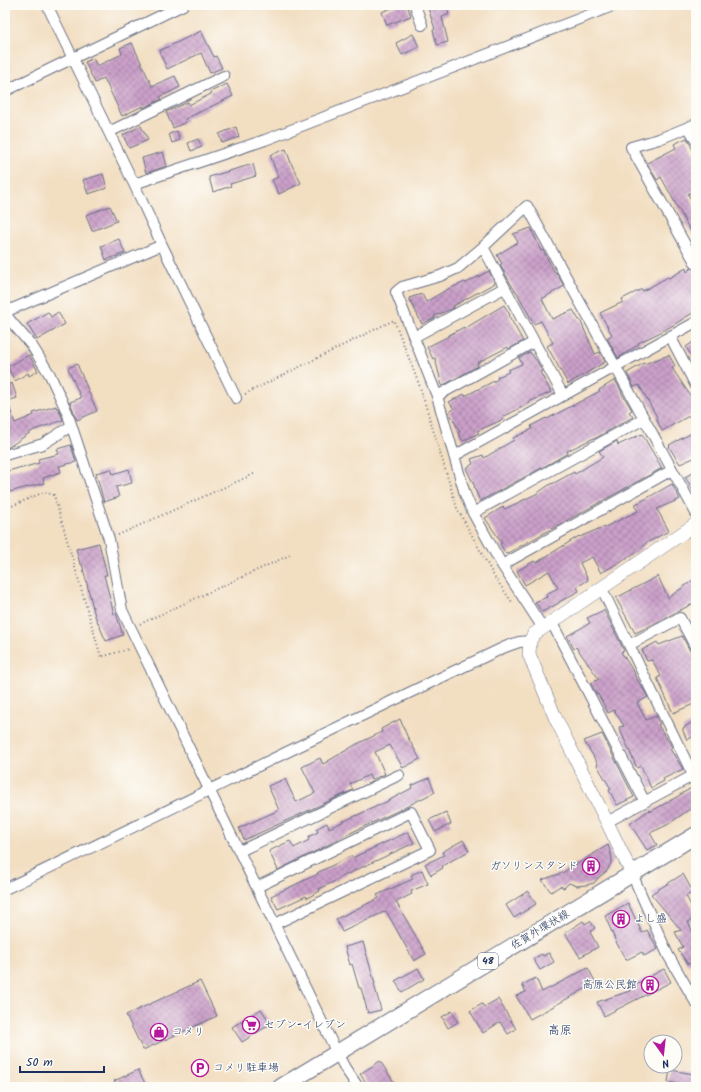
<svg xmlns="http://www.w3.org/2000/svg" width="701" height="1092" viewBox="0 0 701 1092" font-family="Kalam,'Klee One',sans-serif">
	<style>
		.building { fill: url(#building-cross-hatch) }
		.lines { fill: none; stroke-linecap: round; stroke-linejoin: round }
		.minor-casing { stroke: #666c81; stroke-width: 12 }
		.tertiary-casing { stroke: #666c81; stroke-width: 14 }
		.primary-casing { stroke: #666c81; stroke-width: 18 }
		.path { stroke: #666c81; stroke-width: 2; stroke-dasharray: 1 3; stroke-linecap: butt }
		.minor { stroke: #fff; stroke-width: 10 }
		.tertiary { stroke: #fff; stroke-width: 13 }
		.primary { stroke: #fff; stroke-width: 16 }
		.labels { text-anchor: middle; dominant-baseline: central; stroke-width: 3; stroke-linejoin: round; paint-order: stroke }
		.shield { fill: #fdfcf7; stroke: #5f6c8c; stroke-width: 1 }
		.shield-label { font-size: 10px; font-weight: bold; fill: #1b2f5e }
		.poi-label { font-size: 11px; fill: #1b2f5e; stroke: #fdfcf7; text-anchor: start }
		.street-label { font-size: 11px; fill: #1b2f5e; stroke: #fdfcf7 }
		.neighbourhood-label { font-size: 12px; fill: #1b2f5e; stroke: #fdfcf7 }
	</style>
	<defs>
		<pattern id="building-cross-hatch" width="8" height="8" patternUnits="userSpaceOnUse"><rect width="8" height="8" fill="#cba0c9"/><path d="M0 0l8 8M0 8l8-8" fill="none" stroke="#a483a6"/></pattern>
	</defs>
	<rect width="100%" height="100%" fill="#fdfcf7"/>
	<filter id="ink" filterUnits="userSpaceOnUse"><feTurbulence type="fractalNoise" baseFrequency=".025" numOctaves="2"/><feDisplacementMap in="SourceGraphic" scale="8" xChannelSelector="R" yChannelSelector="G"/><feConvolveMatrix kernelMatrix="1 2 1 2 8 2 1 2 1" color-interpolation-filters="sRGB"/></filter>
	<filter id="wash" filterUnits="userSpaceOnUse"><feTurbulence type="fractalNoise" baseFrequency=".012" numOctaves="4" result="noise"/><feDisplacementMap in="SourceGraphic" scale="16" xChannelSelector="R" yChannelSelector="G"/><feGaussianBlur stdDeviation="0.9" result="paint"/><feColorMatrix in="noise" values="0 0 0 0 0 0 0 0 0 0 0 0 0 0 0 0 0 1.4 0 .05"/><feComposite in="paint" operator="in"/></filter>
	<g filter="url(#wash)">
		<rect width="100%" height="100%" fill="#f2dec1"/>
		<g id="blocks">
			<!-- building -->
			<path class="building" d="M399 5H407L411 16 387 25 382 12Z
				M427 5H446L449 14 442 17 448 42 437 45 433 30 435 29Z
				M201 31 214 57 216 56 222 68 210 73 201 53 167 69 159 51Z
				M413 34 419 47 402 55 396 43Z
				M132 43 152 86 175 76 180 87 160 97 162 99 143 108V106L122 116 104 78 95 83 85 62 93 58 97 66 122 54 120 48Z
				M227 84 233 96 185 119 186 122 173 128 166 112 188 102 189 105 211 94 210 92Z
				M141 126 148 140 129 148 123 135Z
				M236 127 239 137 222 143 219 134Z
				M177 131 180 140 172 143 169 134Z
				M687 138 696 156V189L688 194 696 209V241L661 177 657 180 647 163 676 148 674 144Z
				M198 139 202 147 191 151 188 143Z
				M286 149 291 163 301 183 279 194 272 180 278 177 270 155Z
				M163 152 167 166 146 173 142 158Z
				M253 164 256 176 230 184 231 186 213 192 209 177Z
				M103 174 107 188 88 194 83 180Z
				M110 206 117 221 92 231 86 215Z
				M531 228 541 251 543 250 555 273 556 272 564 286 542 299 552 319 573 310 579 320H580L595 354 600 352 605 362 568 384 547 346 553 343 541 321 534 324 516 291H515L500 265 502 264 497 255 518 242 513 234Z
				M119 239 125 253 106 260 101 246Z
				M686 268 687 272 691 268 696 270V311L665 330 638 343 639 344 618 358 607 338 612 335 600 313 623 302 622 299 642 289 643 291 668 277 669 278Z
				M489 271 495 283 453 306 454 308 434 316 435 318 422 324 409 298 422 294 426 302 446 290 465 282 466 283Z
				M504 305 510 315 509 316 523 341 509 349 508 347 477 363 478 366 442 386 435 358 433 359 427 347 449 336V335L464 327V329Z
				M48 312 51 317 58 312 65 324 37 340 27 324Z
				M696 340V363L686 347Z
				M530 352 538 363 542 371 540 372 551 392 529 402 530 403 503 417 504 419 477 431 479 433 463 441 458 433 460 432 449 412 454 409 449 402 464 394 465 396 498 379 497 377 509 372 508 370 522 364 519 358Z
				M29 355 38 371 29 376 28 373 15 381 7 367Z
				M669 355 675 366 672 368 692 398 693 397 696 403V412L662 431 656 418 657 417 639 385 634 387 627 373 644 363V364Z
				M77 364 97 411 77 420 70 402 81 398 68 368Z
				M615 380 622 392H621L632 410 629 412 633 417 594 439V438L567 451 568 453 547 465 480 501 474 487H475L466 468 473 464 471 459 483 455 484 458 514 440 513 438 532 429 531 426 546 418 547 419 600 391 599 390Z
				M12 383 17 398 7 401 15 423 34 415 33 413 56 406V408H58L63 420 34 430 9 447 5 448V434L9 432 5 422V386Z
				M696 431V457L680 464 669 447 670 446 669 445Z
				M642 434 662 468 506 554 500 544 502 543 485 518 503 507 505 509 536 494 552 483V484L574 472 575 474 603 457 599 451 617 441 618 445Z
				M71 445 76 462 59 466 61 472 43 478 44 483 5 493V472L22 467V468L39 463 38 459 59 454 57 449Z
				M111 469 113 474 129 469 132 483 116 487 119 497 104 502 96 473Z
				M696 471V495L685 477Z
				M672 484 680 499 657 509 669 531 646 543 640 550 601 573 592 557 580 563 588 580 577 587 579 591 559 602V603L542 612 535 602 547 597 546 594 558 588 549 571 525 585 517 571 534 561 536 563 579 536 580 537 603 527V528L638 511 634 505 649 497Z
				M99 543 107 575H104L114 614 116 613 123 635 106 641 95 616 82 564H80L76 549Z
				M658 576 668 598 696 578V602L648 627 635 633 616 598Z
				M604 610 621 644 624 651 621 652 635 674H634L648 697 637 703 646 720 656 716 660 724 658 725 669 742 672 748 670 749 683 769 663 779 664 781 651 788 641 766 637 768 619 727 624 726 614 710 608 713 598 694 597 695 591 683 599 679 576 647 574 649 567 636 590 623 587 618Z
				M682 636 690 651 693 654 696 660V703L673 713 657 678 661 676 652 660 647 661 642 650 657 642 659 645Z
				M400 719 407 736 420 759 403 768 390 745 375 752 385 774 371 780 369 775 350 784 353 790 244 840 239 828 279 810 268 786 285 779 296 802 315 793 302 767 320 758 323 764 357 744 382 732 381 729Z
				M696 720V735L687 740 683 731V728Z
				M602 734 634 797 617 805 609 790 611 789 597 765 598 764 584 741Z
				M429 778 435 792 415 802 408 806 348 834 322 848 278 870 269 851 290 841 294 848 309 840 308 837 318 832 316 829 327 823 329 828 386 802 412 788 411 786Z
				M696 785V815L690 809 667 825 650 833 657 845 647 850 630 824 649 810 650 812 675 798Z
				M446 812 451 824 435 832 429 820Z
				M408 832 414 843 339 878V879L319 889 320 891 307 898 306 896 278 909 271 896 318 874 317 873 351 856 352 858Z
				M463 840 469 851 442 866 443 868 431 875 425 864 444 855 442 852Z
				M608 845 611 854 612 861 607 871 598 878 594 883 586 885 577 886 569 883 564 888 560 886 551 892 542 880 562 873Z
				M422 870 428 884 411 891 412 894 396 902 426 954 414 961 386 911 342 932 336 919 379 898 377 895 413 879 411 875Z
				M683 874 693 892 686 896 696 915V918L688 922 696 938V960L688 964 678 950 683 947 675 932 681 930 651 894Z
				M528 891 536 904 514 918 506 905Z
				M628 903 642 933 647 930 658 949 644 956 642 952 626 960 616 942 605 916Z
				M583 921 585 924 590 921 595 928 590 932 598 947 580 957 565 933Z
				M363 942 375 984H374L381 1010 368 1013 361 988H359L352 964 350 965 345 947Z
				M549 953 554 962 540 970 533 959 542 954 543 956Z
				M418 968 424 979 402 992 395 981Z
				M588 968 596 983 530 1019 516 996 526 992 522 985 536 978 542 992Z
				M664 969 671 982 604 1016 597 1002 630 991 628 988Z
				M200 981 217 1016 143 1050 126 1015Z
				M498 999 516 1029 508 1034 500 1022 483 1033 470 1011 482 1004 484 1007Z
				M261 1009 271 1024 242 1042 232 1027Z
				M452 1011 458 1022 448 1028 442 1017Z
				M380 1061 394 1082 386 1087H369L360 1074Z
				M138 1070 147 1087H118L114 1081Z
				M670 1070 694 1074 692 1086 668 1082Z"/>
		</g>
	</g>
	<g filter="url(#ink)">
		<use href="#blocks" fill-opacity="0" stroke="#666c81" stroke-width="1"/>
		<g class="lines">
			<defs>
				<path id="minor" d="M47 5 134 184 162 245 236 398
					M415 5 422 25
					M5 91 183 5
					M696 124 659 139 631 147 696 264
					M688 127 696 140
					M109 132 224 76
					M134 184 265 140 615 5
					M483 247 563 395
					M5 311 9 319 32 346 50 375 67 412 109 539 122 610 337 1053 345 1068 358 1087
					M5 312 162 245
					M670 336 696 386
					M414 337 504 288
					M437 396 534 342
					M5 455 43 444 71 426
					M454 456 696 322
					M473 513 644 419
					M502 565 672 470
					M602 589 629 645 680 618 696 648
					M552 623 645 802
					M543 628 502 565 473 513 465 494 437 396 396 292 402 287 440 276 458 268 483 247 527 206 696 513
					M629 645 693 775
					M607 822 696 774
					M240 851 399 775
					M632 874 668 955 696 1003
					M257 887 411 812 430 850 275 924
					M5 889C172 809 338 726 505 647L519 642 530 641"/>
				<path id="tertiary" d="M632 874 607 822 555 717 529 654 530 641 534 634 696 524"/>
				<path id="primary" d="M281 1087 696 835"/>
			</defs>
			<!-- minor casing -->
			<use href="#minor" class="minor-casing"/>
			<!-- tertiary casing -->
			<use href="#tertiary" class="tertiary-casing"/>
			<!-- primary casing -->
			<use href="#primary" class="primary-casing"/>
			<!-- path -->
			<path class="path" d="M245 394 394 320 420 387 457 508 495 578 512 602
				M5 509 44 492 54 495 101 657 129 649
				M118 535 254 474
				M140 624 292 554"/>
			<!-- minor -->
			<use href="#minor" class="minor"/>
			<!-- tertiary -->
			<use href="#tertiary" class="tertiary"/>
			<!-- primary -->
			<use href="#primary" class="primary"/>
		</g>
	</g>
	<!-- icons -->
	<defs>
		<symbol id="building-ring" viewBox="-11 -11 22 22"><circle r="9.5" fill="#fdfcf7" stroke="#b5179e" stroke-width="1.5"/><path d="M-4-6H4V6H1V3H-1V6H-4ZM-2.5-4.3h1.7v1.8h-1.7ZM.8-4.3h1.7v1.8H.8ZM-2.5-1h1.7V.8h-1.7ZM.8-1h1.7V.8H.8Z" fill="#b5179e"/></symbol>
		<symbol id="supermarket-ring" viewBox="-11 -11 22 22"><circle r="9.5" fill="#fdfcf7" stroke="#b5179e" stroke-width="1.5"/><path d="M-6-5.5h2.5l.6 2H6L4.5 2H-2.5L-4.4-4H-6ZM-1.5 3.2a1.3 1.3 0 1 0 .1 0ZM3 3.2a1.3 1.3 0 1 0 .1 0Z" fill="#b5179e"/></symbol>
		<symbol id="shop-ring" viewBox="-11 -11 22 22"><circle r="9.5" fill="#fdfcf7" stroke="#b5179e" stroke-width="1.5"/><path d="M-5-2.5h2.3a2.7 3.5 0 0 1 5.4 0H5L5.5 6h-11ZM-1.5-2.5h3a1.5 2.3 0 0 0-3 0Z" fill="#b5179e"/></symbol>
		<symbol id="parking-ring" viewBox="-11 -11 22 22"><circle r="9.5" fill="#fdfcf7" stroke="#b5179e" stroke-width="1.5"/><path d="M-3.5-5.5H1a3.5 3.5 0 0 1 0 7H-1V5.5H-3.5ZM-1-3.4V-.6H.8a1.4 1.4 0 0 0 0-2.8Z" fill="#b5179e"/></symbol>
	</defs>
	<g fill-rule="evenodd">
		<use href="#building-ring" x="581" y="856" width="20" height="20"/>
		<use href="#building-ring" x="611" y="909" width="20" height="20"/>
		<use href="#building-ring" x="640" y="975" width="20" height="20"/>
		<use href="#supermarket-ring" x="241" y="1015" width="20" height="20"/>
		<use href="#shop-ring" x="149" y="1022" width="20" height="20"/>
		<use href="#parking-ring" x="190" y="1058" width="20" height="20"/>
	</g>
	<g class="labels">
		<!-- shield labels -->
		<rect class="shield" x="478" y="953" width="20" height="16" rx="3"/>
		<g class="shield-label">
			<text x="488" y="961">48</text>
		</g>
		<!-- poi labels -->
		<g class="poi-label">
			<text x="578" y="866" text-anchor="end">ガソリンスタンド</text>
			<text x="634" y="919">よし盛</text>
			<text x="637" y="985" text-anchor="end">高原公民館</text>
			<text x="264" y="1025">セブン-イレブン</text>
			<text x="172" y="1032">コメリ</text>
			<text x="213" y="1068">コメリ駐車場</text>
		</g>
		<!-- street labels -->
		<g class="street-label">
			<text transform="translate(540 930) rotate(-31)">佐賀外環状線</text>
		</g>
		<!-- neighbourhood labels -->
		<g class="neighbourhood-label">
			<text x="560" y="1030">高原</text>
		</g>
	</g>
	<!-- margin -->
	<rect width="701" height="1092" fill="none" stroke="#fdfcf7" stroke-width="20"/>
	<!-- north arrow -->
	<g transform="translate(663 1054) rotate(165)"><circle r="19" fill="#fdfcf7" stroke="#a3aaba"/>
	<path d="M0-3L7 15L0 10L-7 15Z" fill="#b5179e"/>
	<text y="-6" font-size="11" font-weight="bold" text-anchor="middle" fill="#1b2f5e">N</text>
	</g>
	<!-- scale -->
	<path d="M20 1066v6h84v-6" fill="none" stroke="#1b2f5e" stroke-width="2"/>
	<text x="26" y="1066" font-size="12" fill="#1b2f5e" stroke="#fdfcf7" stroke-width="3" paint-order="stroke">50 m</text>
</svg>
